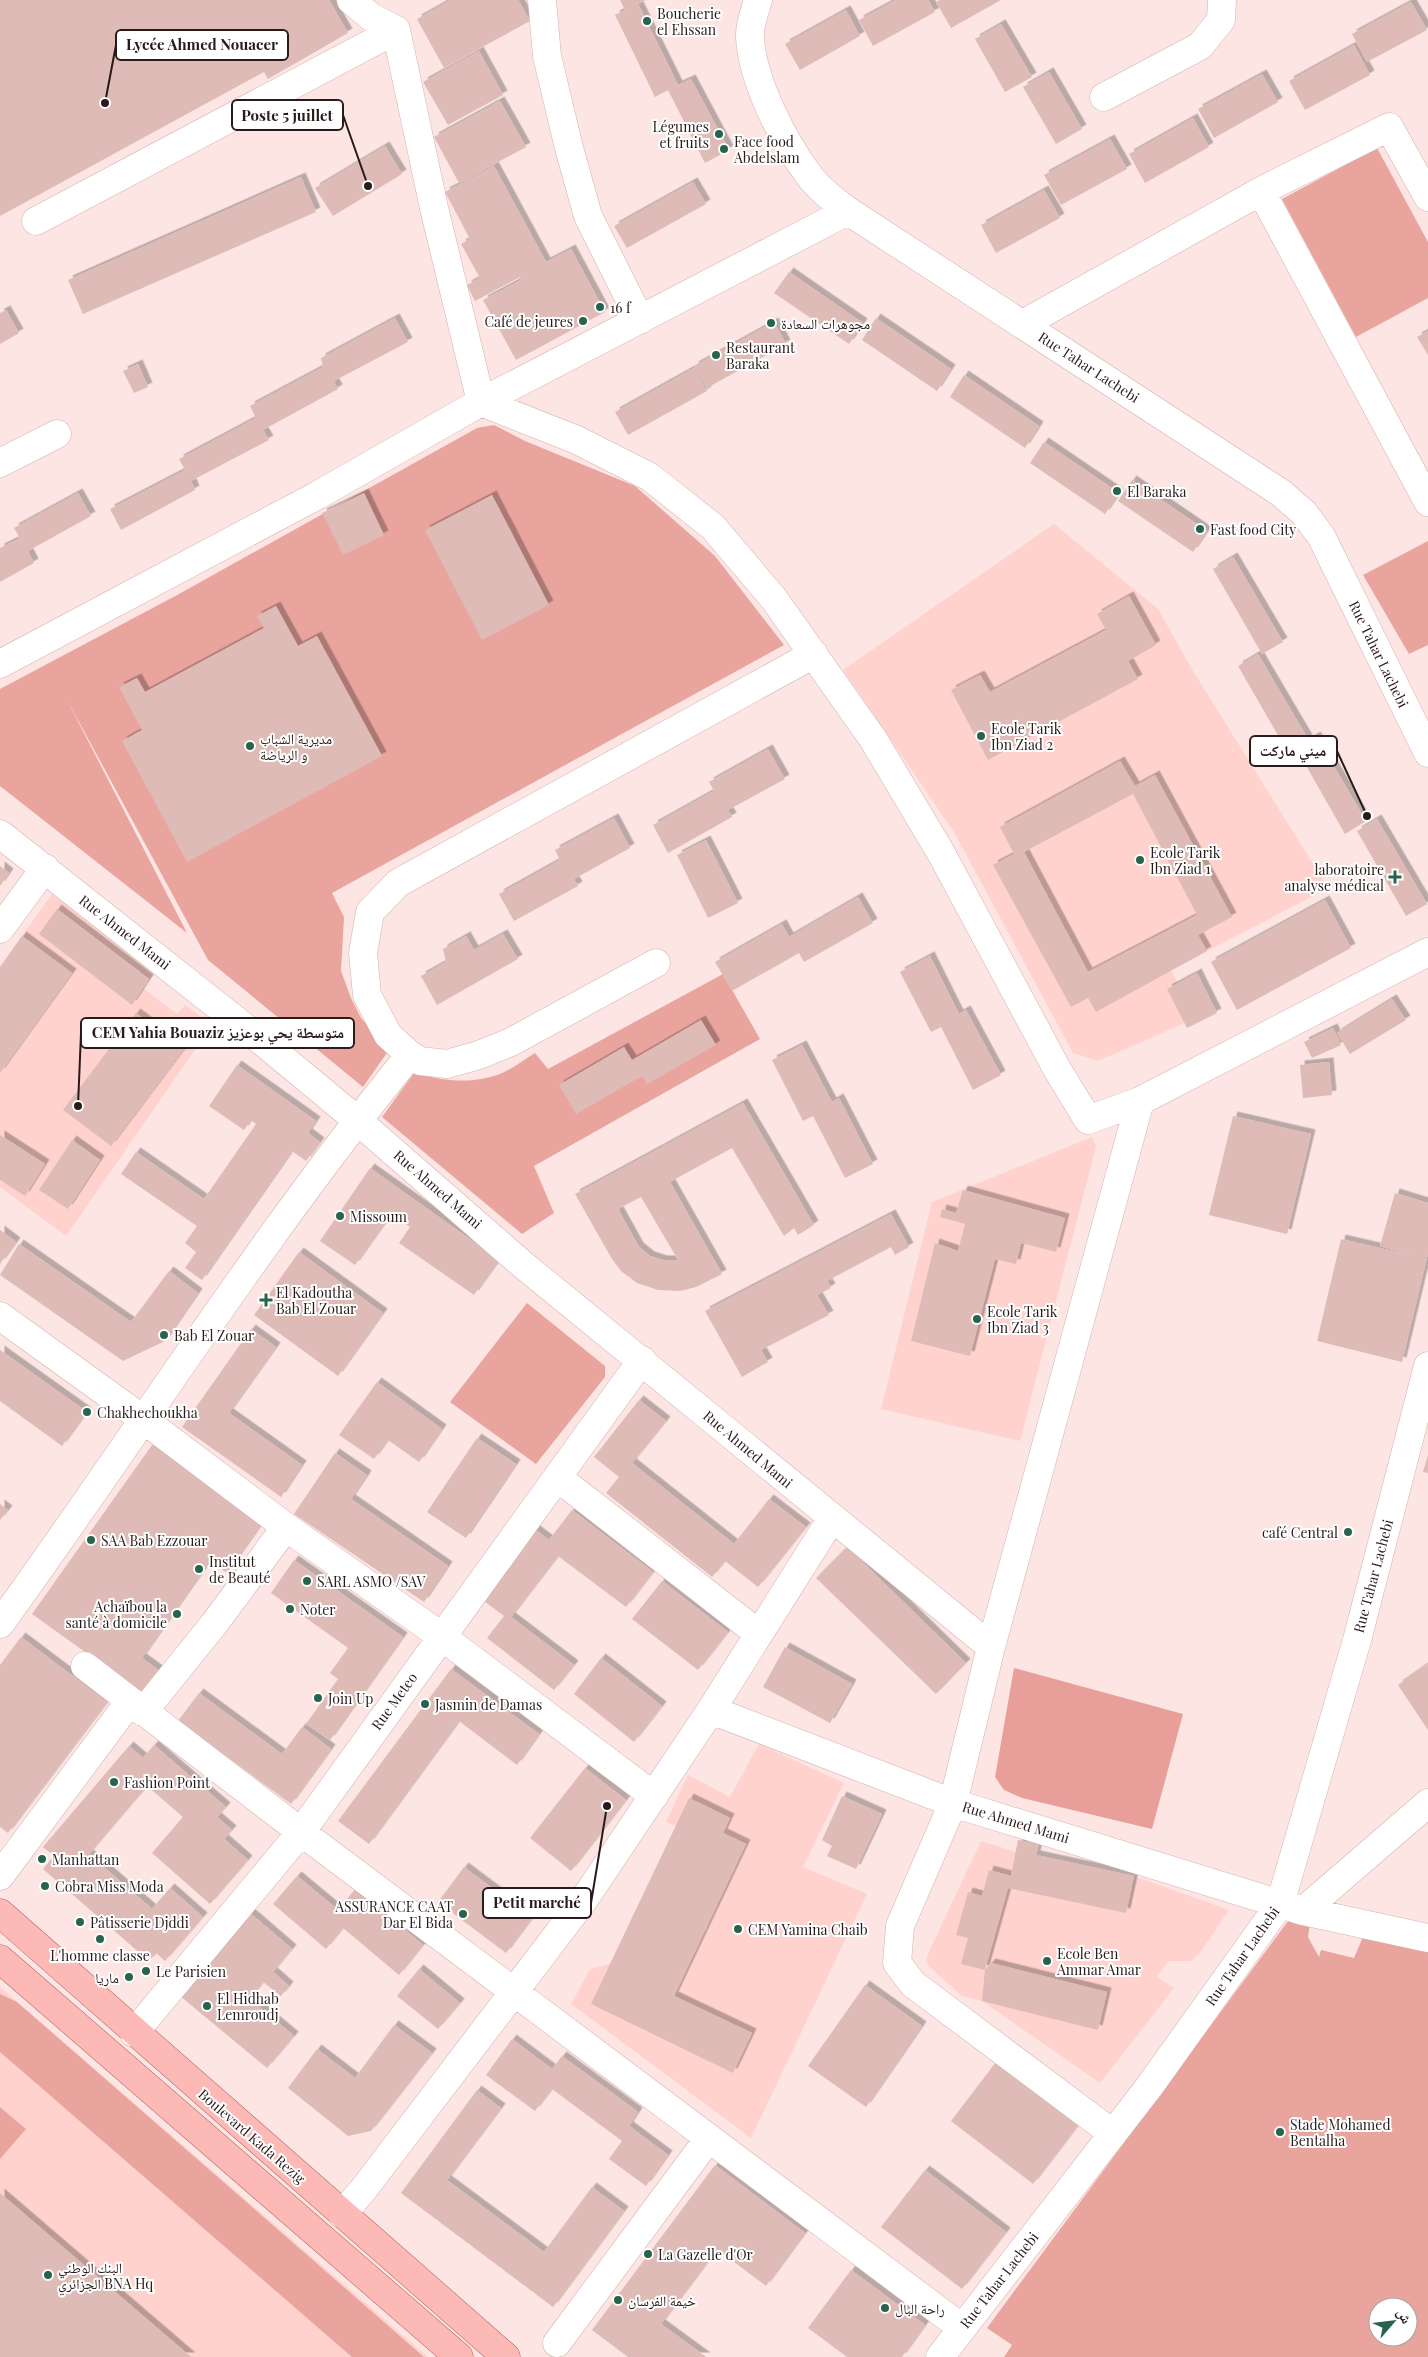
<svg xmlns="http://www.w3.org/2000/svg" width="1428" height="2357" viewBox="0 0 1428 2357" font-family="'Playfair Display','Noto Naskh Arabic',serif">
	<style>
		.built { fill: #ffd2cd }
		.green { fill: #e9a49e; fill-rule: evenodd }
		.forest { fill: #e99f99 }
		.building { fill: #dfbbb7; fill-rule: evenodd; filter: url(#shadow) }
		.lines { fill: none; stroke-linecap: round; stroke-linejoin: round }
		.minor-casing { stroke: #d4b1ad; stroke-width: 29 }
		.major-casing { stroke: #b0645f; stroke-width: 29 }
		.minor { stroke: #fff; stroke-width: 28 }
		.major { stroke: #fcb9b5; stroke-width: 28 }
		.poi-dot { fill: #28634d; stroke: #fff; stroke-width: 2 }
		.labels { text-anchor: middle; dominant-baseline: central; stroke-width: 4; stroke-linejoin: round; paint-order: stroke }
		.poi-label { font-size: 14px; fill: #281b1a; stroke: #fff; text-anchor: start }
		.street-label { font-size: 14px; fill: #281b1a; stroke: #fff }
		.leader { fill: none; stroke: #281b1a; stroke-width: 2 }
		.callout-dot { fill: #281b1a; stroke: #fff; stroke-width: 2 }
		.callout { fill: #fff; stroke: #281b1a; stroke-width: 2 }
		.callout-label { font-size: 15px; text-anchor: middle; font-weight: bold; fill: #281b1a }
	</style>
	<defs>
		<filter id="shadow"><feDropShadow dx="4.5" dy="-4.5" stdDeviation="0" flood-color="#0004"/></filter>
	</defs>
	<rect width="100%" height="100%" fill="#fce5e3"/>
	<!-- built -->
	<path class="built" d="M1054 524 1158 609 1193 671 1328 888 1171 970 1196 1018 1098 1061 1073 1053 954 832 843 670Z
		M52 894 156 972 143 988 177 1014 185 1005 212 1025 66 1236 0 1187V967Z
		M1092 1137 1096 1146 1020 1441 881 1409 932 1202Z
		M759 1744 844 1783 803 1867 867 1894 751 2138 571 2004 590 1969 610 1964 676 1826 666 1822 688 1775 730 1797Z
		M1018 1840 1039 1844 1037 1855 1134 1876 1229 1910 1199 1954 1191 1961H1168L1157 1977 1174 1988 1100 2083 982 2001 962 1996 930 1967 927 1962V1956L981 1841 1016 1852Z
		M0 1987 428 2357H0Z"/>
	<!-- green -->
	<path class="green" d="M1377 148 1428 242V298L1356 337 1282 199Z
		M494 425 525 441 635 486 715 556 784 645 332 893 344 917 341 971 351 998 361 1018 389 1050 363 1087 208 960 66 698 187 933 0 786V689L179 594 477 428Z
		M1428 541V645L1409 654 1363 575Z
		M723 974 760 1039 534 1166 554 1213 522 1234 382 1117 414 1073C443 1081 473 1085 502 1073 514 1068 525 1059 535 1053L548 1069Z
		M527 1303 605 1366V1377L536 1464 450 1402Z
		M1294 1913 1311 1917 1308 1937 1319 1957 1321 1950 1354 1958 1365 1932 1428 1947V2357H1004L1012 2345 987 2328ZM1378 2307H1408V2337H1378Z
		M0 1994 17 2002 424 2357H352L0 2052Z
		M0 2107 26 2129 0 2159Z"/>
	<!-- forest -->
	<path class="forest" d="M1014 1668 1183 1714 1152 1829 1022 1798 1004 1790 995 1777Z"/>
	<!-- building -->
	<path class="building" d="M0 0H329L348 33 268 79 264 72 0 216Z
		M451 0H518L530 21 444 68 417 19Z
		M620 0H646L638 4 678 85 691 79 729 150 705 163 668 90 655 97 615 15 625 10Z
		M896 0H928L935 12 873 46 859 20Z
		M940 0H1001L951 28 936 2Z
		M1411 2 1427 30 1367 62 1352 34Z
		M846 10 860 36 800 70 785 44Z
		M1001 24 1032 77 1005 92 975 39Z
		M1354 45 1370 75 1305 110 1289 81Z
		M479 51 503 95 448 125 423 82Z
		M1049 72 1082 129 1056 144 1023 87Z
		M1262 74 1278 102 1214 138 1198 109Z
		M500 101 526 147 459 183 434 137Z
		M1193 118 1209 147 1145 183 1129 154Z
		M1110 139 1127 169 1061 205 1044 175Z
		M385 146 402 174 333 216 315 188Z
		M494 166 546 262 571 249 605 312 516 360 483 300 521 280 520 277 475 301 467 285 480 278 461 244 470 239 445 192Z
		M301 177 316 212 83 314 68 280Z
		M693 182 706 204 627 248 614 226Z
		M1044 190 1060 218 996 253 981 225Z
		M789 272 863 323 849 344 774 293Z
		M6 310 19 333 0 344V313Z
		M395 318 408 342 334 381 338 389 263 430 269 440 191 481 195 490 121 530 110 509 185 470 179 459 256 418 250 406 323 367 321 358Z
		M876 318 951 369 937 391 862 340Z
		M774 322 786 344 707 388 694 366Z
		M1428 331V355L1417 337Z
		M138 364 148 387 134 393 123 371Z
		M694 368 707 391 628 435 615 412Z
		M964 375 1039 426 1025 448 950 397Z
		M1044 442 1119 493 1105 514 1030 463Z
		M1132 480 1207 531 1193 552 1118 501Z
		M78 493 91 516 28 551 34 563 0 582V548L20 538 14 528Z
		M364 493 384 535 343 555 322 513Z
		M492 495 549 605 482 640 425 530Z
		M1233 557 1283 642 1262 654 1213 569Z
		M1129 596 1156 645 1128 661 1138 679 988 760 951 690 980 675 990 692 1106 630 1097 614Z
		M276 606 298 646 317 636 382 756 187 862 122 741 142 730 119 687 137 678 145 692 264 628 257 616Z
		M1258 654 1308 739 1287 751 1238 666Z
		M1316 736 1366 821 1345 834 1296 748Z
		M768 749 785 779 728 810 732 817 668 853 653 825 714 791 709 782Z
		M1120 761 1135 786 1155 775 1232 917 1198 935 1207 951 1096 1012 1088 998 1071 1007 993 865 1014 854 1000 827ZM1133 794 1197 915 1088 972 1024 852Z
		M614 818 630 848 574 879 578 886 514 921 499 894 560 860 555 850Z
		M1377 819 1427 904 1406 916 1357 831Z
		M706 840 738 903 708 918 677 855Z
		M0 866 9 873 0 886Z
		M858 897 873 923 804 962 799 953 732 991 715 962 782 924 789 937Z
		M1325 900 1351 948 1237 1010 1211 962Z
		M57 909 149 979 132 1005 39 934Z
		M503 934 518 959 437 1005 421 976 446 962 443 949 466 936 474 950Z
		M22 936 72 973 0 1073V967Z
		M930 956 959 1014 966 1010 1001 1075 973 1090 941 1027 931 1032 900 972Z
		M1197 973 1217 1013 1187 1028 1167 989Z
		M1392 999 1406 1020 1350 1054 1337 1033Z
		M136 1013 184 1049 111 1146 63 1110Z
		M701 1020 716 1045 647 1084 642 1076 576 1114 559 1085 624 1047 632 1060Z
		M1333 1028 1341 1045 1312 1058 1304 1042Z
		M802 1045 832 1102 839 1098 873 1164 845 1178 813 1116 803 1121 772 1060Z
		M1329 1062 1332 1095 1303 1098 1300 1065Z
		M237 1065 316 1121 308 1133 320 1142 306 1161 292 1151 202 1280 185 1268 196 1252 185 1243 197 1226 121 1174 136 1152 204 1199 256 1124 251 1120 244 1130 209 1106Z
		M743 1103 814 1225 798 1235 794 1228 784 1236 732 1148 670 1182 722 1274 696 1287 680 1291 658 1290 637 1283 621 1271 612 1259 575 1194ZM641 1197 678 1260H663L650 1256 639 1247 618 1209Z
		M1233 1116 1311 1134 1287 1234 1209 1215Z
		M0 1135 45 1164 25 1196 0 1180Z
		M72 1140 100 1160 68 1209 39 1190Z
		M370 1168 499 1260 474 1295 399 1243 410 1227 391 1214 355 1265 320 1241Z
		M963 1190 1065 1218 1056 1252 1021 1243 1016 1264 995 1259 970 1356 911 1341 935 1243 958 1251 965 1224 940 1217 942 1209 956 1213Z
		M1395 1193 1428 1203V1253L1402 1362 1317 1341 1341 1239 1414 1256 1380 1246Z
		M891 1214 909 1247 895 1255 891 1247 827 1281 831 1288 817 1295 829 1315 761 1350 768 1362 742 1377 705 1311Z
		M0 1230 16 1242 0 1264Z
		M19 1244 131 1322 169 1271 198 1293 165 1341 123 1361 0 1275Z
		M299 1252 383 1313 338 1376 254 1315Z
		M251 1329 276 1347 229 1413 302 1465 281 1497 182 1427Z
		M0 1350 87 1412 62 1446 0 1401Z
		M377 1382 442 1429 419 1462 388 1440 374 1459 339 1435Z
		M639 1400 666 1421 632 1463 734 1544 769 1499 806 1527 758 1587 725 1561 712 1577 606 1493 619 1477 594 1457Z
		M477 1438 516 1464 466 1538 427 1512Z
		M152 1445 262 1523 227 1573 210 1561 142 1658 161 1672 145 1695 32 1614Z
		M335 1453 367 1475 351 1499 448 1566 424 1602 294 1514Z
		M1428 1455V1473L1423 1472Z
		M0 1504 8 1510 0 1520Z
		M572 1510 653 1572 626 1607 558 1556 511 1617 574 1665 554 1690 487 1638 504 1616 480 1598 533 1528 549 1540Z
		M847 1547 966 1663 936 1694 816 1578Z
		M294 1560 403 1637 330 1740 306 1724 338 1679 330 1673 348 1648 271 1593Z
		M662 1581 728 1632 698 1670 632 1619Z
		M21 1637 107 1702 8 1833 0 1827V1665Z
		M785 1647 852 1684 830 1723 763 1687Z
		M601 1658 662 1706 634 1742 574 1694Z
		M1428 1664V1730L1398 1685Z
		M451 1669 539 1734 517 1765 459 1721 369 1844 338 1821Z
		M199 1693 282 1754 302 1727 331 1749 291 1804 178 1721Z
		M154 1745 226 1807 217 1817 232 1830 224 1839 248 1860 210 1904 152 1853 183 1817 147 1786 89 1854 152 1909 170 1888 203 1917 165 1961 156 1953 149 1961 43 1869 54 1856 43 1847 129 1746 143 1758Z
		M585 1768 626 1800 571 1871 530 1838Z
		M842 1796 882 1814 856 1869 827 1856 832 1846 822 1840Z
		M689 1798 730 1818 723 1833 746 1844 674 1996 752 2033 733 2073 591 2004Z
		M1018 1840 1039 1844 1036 1855 1134 1876 1126 1913 1008 1888 985 1970 991 1963 1107 1992 1098 2030 982 2001 985 1970 961 1964 968 1938 956 1935 968 1892 982 1896 989 1870 1011 1876Z
		M464 1867 532 1918 506 1953 438 1902Z
		M297 1876 338 1910 356 1888 423 1945 399 1975 343 1928 326 1949 273 1904Z
		M249 1912 292 1949 273 1972 289 1986 281 1996 263 1982 250 1999 294 2036 267 2068 180 1996Z
		M419 1969 460 2003 438 2029 397 1996Z
		M865 1985 922 2026 866 2107 808 2066Z
		M394 2025 432 2053 371 2131 348 2136 288 2088 317 2049 355 2078Z
		M512 2039 552 2069 562 2056 638 2112 629 2126 668 2155 646 2186 609 2159 622 2141 552 2089 535 2111 486 2075Z
		M996 2062 1078 2125 1033 2184 951 2121Z
		M477 2090 501 2108 447 2180 544 2252 592 2187 624 2211 553 2307 401 2193Z
		M715 2165 805 2233 766 2286 717 2249 661 2324 706 2357H628L592 2330Z
		M925 2170 1006 2232 962 2289 881 2227Z
		M0 2193 191 2357H0Z
		M851 2270 925 2325 902 2357H847L808 2328Z"/>
	<g class="lines">
		<defs>
			<path id="minor" d="M351 0 371 17 396 30
				M542 0 547 56 569 148 588 216 640 320
				M758 0C755 11 749 26 750 37 752 81 784 143 811 178 821 191 835 201 848 211L1281 493 1304 513 1321 536 1428 753
				M1104 97 1200 46 1221 20 1222 0
				M1261 191 1428 502
				M36 221 396 30 434 208 481 402 577 440 650 477 713 527 774 599 873 739 941 853 1057 1069 1088 1120 1140 1101 1428 952
				M1023 324 1261 191 1389 127 1428 197
				M0 463 57 434
				M0 664 318 495 481 402 848 211
				M0 834 252 1033 357 1120 522 1264 991 1647
				M0 929 45 868
				M656 963 511 1042 479 1055 447 1064 420 1061 410 1055 388 1035 367 995 363 953 370 912 398 883 814 654
				M1140 1101 991 1647 953 1803 1303 1911 1428 1938
				M0 1316 144 1420 286 1527 441 1636 654 1796
				M557 1477 759 1634
				M0 1624C137 1435 262 1236 410 1055
				M85 1666 301 1832 962 2328
				M711 1710 953 1803 900 1926 897 1963 913 1984 1112 2133
				M143 1712 214 1624 286 1527
				M0 1876 130 1701
				M1303 1911 1428 1803
				M134 2033 301 1832 642 1360
				M342 2214 363 2190 583 1901 711 1710 832 1518
				M557 2343 709 2138
				M940 2357 1149 2087 1280 1904 1357 1640 1428 1366"/>
			<path id="major" d="M0 1913 506 2357
				M0 1959 459 2357"/>
		</defs>
		<!-- minor casing -->
		<use href="#minor" class="minor-casing"/>
		<!-- major casing -->
		<use href="#major" class="major-casing"/>
		<!-- minor -->
		<use href="#minor" class="minor"/>
		<!-- major -->
		<use href="#major" class="major"/>
	</g>
	<!-- markers -->
	<g class="poi-dot">
		<circle cx="647" cy="21" r="5"/>
		<circle cx="719" cy="134" r="5"/>
		<circle cx="724" cy="149" r="5"/>
		<circle cx="600" cy="307" r="5"/>
		<circle cx="583" cy="321" r="5"/>
		<circle cx="771" cy="323" r="5"/>
		<circle cx="716" cy="355" r="5"/>
		<circle cx="1117" cy="491" r="5"/>
		<circle cx="1200" cy="529" r="5"/>
		<circle cx="981" cy="736" r="5"/>
		<circle cx="250" cy="746" r="5"/>
		<circle cx="1140" cy="860" r="5"/>
		<path d="M1392.5 869.5h5v5h5v5h-5v5h-5v-5h-5v-5h5z"/>
		<circle cx="340" cy="1216" r="5"/>
		<path d="M263.5 1292.5h5v5h5v5h-5v5h-5v-5h-5v-5h5z"/>
		<circle cx="977" cy="1319" r="5"/>
		<circle cx="164" cy="1335" r="5"/>
		<circle cx="87" cy="1412" r="5"/>
		<circle cx="1348" cy="1532" r="5"/>
		<circle cx="91" cy="1540" r="5"/>
		<circle cx="199" cy="1569" r="5"/>
		<circle cx="307" cy="1581" r="5"/>
		<circle cx="290" cy="1609" r="5"/>
		<circle cx="177" cy="1614" r="5"/>
		<circle cx="318" cy="1698" r="5"/>
		<circle cx="425" cy="1704" r="5"/>
		<circle cx="114" cy="1782" r="5"/>
		<circle cx="42" cy="1859" r="5"/>
		<circle cx="45" cy="1886" r="5"/>
		<circle cx="463" cy="1914" r="5"/>
		<circle cx="80" cy="1922" r="5"/>
		<circle cx="738" cy="1929" r="5"/>
		<circle cx="100" cy="1939" r="5"/>
		<circle cx="1047" cy="1961" r="5"/>
		<circle cx="146" cy="1971" r="5"/>
		<circle cx="129" cy="1977" r="5"/>
		<circle cx="207" cy="2006" r="5"/>
		<circle cx="1280" cy="2132" r="5"/>
		<circle cx="648" cy="2254" r="5"/>
		<circle cx="48" cy="2275" r="5"/>
		<circle cx="618" cy="2300" r="5"/>
		<circle cx="885" cy="2308" r="5"/>
	</g>
	<g class="labels">
		<!-- poi labels -->
		<g class="poi-label">
			<text x="657" y="13">Boucherie<tspan x="657" dy="16">el Ehssan</tspan></text>
			<text x="709" y="126" text-anchor="end">Légumes<tspan x="709" dy="16">et fruits</tspan></text>
			<text x="734" y="141">Face food<tspan x="734" dy="16">Abdelslam</tspan></text>
			<text x="610" y="307">16 f</text>
			<text x="573" y="321" text-anchor="end">Café de jeures</text>
			<text x="781" y="323">مجوهرات السعادة</text>
			<text x="726" y="347">Restaurant<tspan x="726" dy="16">Baraka</tspan></text>
			<text x="1127" y="491">El Baraka</text>
			<text x="1210" y="529">Fast food City</text>
			<text x="991" y="728">Ecole Tarik<tspan x="991" dy="16">Ibn Ziad 2</tspan></text>
			<text x="260" y="738">مديرية الشباب<tspan x="260" dy="16">و الرياضة</tspan></text>
			<text x="1150" y="852">Ecole Tarik<tspan x="1150" dy="16">Ibn Ziad 1</tspan></text>
			<text x="1384" y="869" text-anchor="end">laboratoire<tspan x="1384" dy="16">analyse médical</tspan></text>
			<text x="350" y="1216">Missoum</text>
			<text x="276" y="1292">El Kadoutha<tspan x="276" dy="16">Bab El Zouar</tspan></text>
			<text x="987" y="1311">Ecole Tarik<tspan x="987" dy="16">Ibn Ziad 3</tspan></text>
			<text x="174" y="1335">Bab El Zouar</text>
			<text x="97" y="1412">Chakhechoukha</text>
			<text x="1338" y="1532" text-anchor="end">café Central</text>
			<text x="101" y="1540">SAA Bab Ezzouar</text>
			<text x="209" y="1561">Institut<tspan x="209" dy="16">de Beauté</tspan></text>
			<text x="317" y="1581">SARL ASMO /SAV</text>
			<text x="167" y="1606" text-anchor="end">Achaïbou la<tspan x="167" dy="16">santé à domicile</tspan></text>
			<text x="300" y="1609">Noter</text>
			<text x="328" y="1698">Join Up</text>
			<text x="435" y="1704">Jasmin de Damas</text>
			<text x="124" y="1782">Fashion Point</text>
			<text x="52" y="1859">Manhattan</text>
			<text x="55" y="1886">Cobra Miss Moda</text>
			<text x="453" y="1906" text-anchor="end">ASSURANCE CAAT<tspan x="453" dy="16">Dar El Bida</tspan></text>
			<text x="90" y="1922">Pâtisserie Djddi</text>
			<text x="748" y="1929">CEM Yamina Chaib</text>
			<text x="1057" y="1953">Ecole Ben<tspan x="1057" dy="16">Ammar Amar</tspan></text>
			<text x="100" y="1955" text-anchor="middle">L'homme classe</text>
			<text x="156" y="1971">Le Parisien</text>
			<text x="119" y="1977" text-anchor="end">ماريا</text>
			<text x="217" y="1998">El Hidhab<tspan x="217" dy="16">Lemroudj</tspan></text>
			<text x="1290" y="2124">Stade Mohamed<tspan x="1290" dy="16">Bentalha</tspan></text>
			<text x="658" y="2254">La Gazelle d'Or</text>
			<text x="58" y="2267">البنك الوطني<tspan x="58" dy="16">الجزائري BNA Hq</tspan></text>
			<text x="628" y="2300">خيمة الفرسان</text>
			<text x="895" y="2308">راحة البال</text>
		</g>
		<!-- street labels -->
		<g class="street-label">
			<text transform="translate(1089 367) rotate(33)">Rue Tahar Lachebi</text>
			<text transform="translate(1379 654) rotate(64)">Rue Tahar Lachebi</text>
			<text transform="translate(125 932) rotate(38)">Rue Ahmed Mami</text>
			<text transform="translate(438 1189) rotate(41)">Rue Ahmed Mami</text>
			<text transform="translate(748 1449) rotate(40)">Rue Ahmed Mami</text>
			<text transform="translate(1373 1576) rotate(-75)">Rue Tahar Lachebi</text>
			<text transform="translate(394 1701) rotate(-54)">Rue Meteo</text>
			<text transform="translate(1016 1822) rotate(17)">Rue Ahmed Mami</text>
			<text transform="translate(1242 1956) rotate(-55)">Rue Tahar Lachebi</text>
			<text transform="translate(252 2136) rotate(41)">Boulevard Kada Rezig</text>
			<text transform="translate(999 2280) rotate(-52)">Rue Tahar Lachebi</text>
		</g>
	</g>
	<!-- callouts -->
	<path class="leader" d="M105 103L116 45M368 186L343 115M1367 816L1337 751M78 1106L81 1033M607 1806L591 1903"/>
	<g class="callout-dot">
		<circle cx="105" cy="103" r="5"/>
		<circle cx="368" cy="186" r="5"/>
		<circle cx="1367" cy="816" r="5"/>
		<circle cx="78" cy="1106" r="5"/>
		<circle cx="607" cy="1806" r="5"/>
	</g>
	<g class="callout">
		<rect x="116" y="30" width="172" height="30" rx="5"/>
		<rect x="232" y="100" width="111" height="30" rx="5"/>
		<rect x="1250" y="736" width="87" height="30" rx="5"/>
		<rect x="81" y="1018" width="273" height="30" rx="5"/>
		<rect x="483" y="1888" width="108" height="30" rx="5"/>
	</g>
	<g class="callout-label">
		<text x="202" y="50">Lycée Ahmed Nouacer</text>
		<text x="287" y="121">Poste 5 juillet</text>
		<text x="1293" y="756">ميني ماركت</text>
		<text x="218" y="1038">CEM Yahia Bouaziz متوسطة يحي بوعزيز</text>
		<text x="537" y="1908">Petit marché</text>
	</g>
	<!-- north arrow -->
	<g transform="translate(1393 2322) rotate(62)"><circle r="24" fill="#ffffff" stroke="#a9a4a3"/>
	<path d="M0-4L9 19L0 12L-9 19Z" fill="#28634d"/>
	<text y="-8" font-size="14" font-weight="bold" text-anchor="middle" fill="#281b1a">ش</text>
	</g>
</svg>
